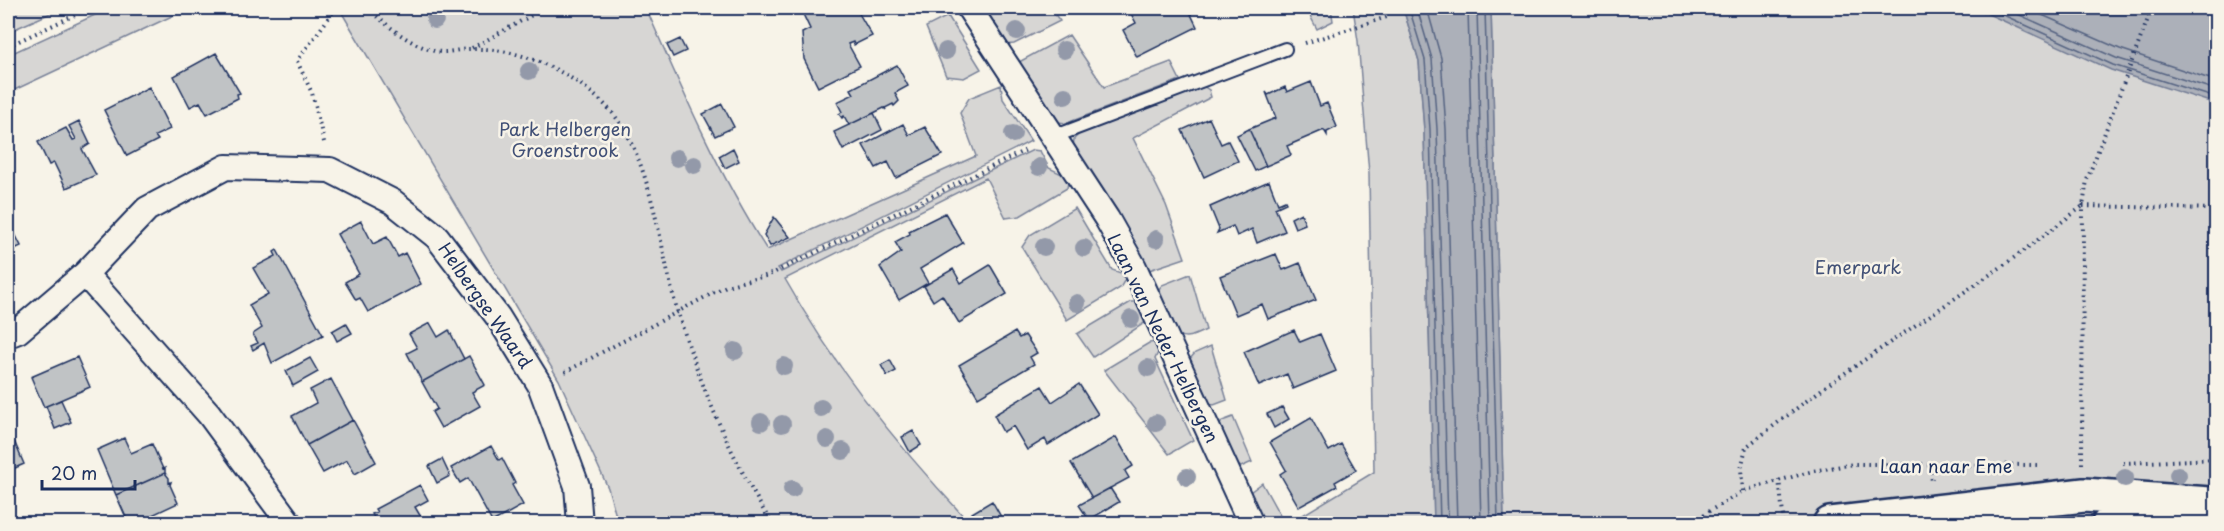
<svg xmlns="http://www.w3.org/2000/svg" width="2224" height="531" viewBox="0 0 2224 531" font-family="'Playpen Sans',sans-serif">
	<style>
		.green { fill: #d7d6d4; stroke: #798299; stroke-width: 1.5 }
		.water { fill: #acb0b9; stroke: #727c95; stroke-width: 1.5 }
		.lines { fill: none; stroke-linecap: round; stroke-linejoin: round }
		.shore { stroke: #556382; stroke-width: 1.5 }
		.building { fill: #c0c3c5; stroke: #1b2f5e; stroke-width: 1.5 }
		.lane-casing { stroke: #1b2f5e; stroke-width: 16 }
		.street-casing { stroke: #1b2f5e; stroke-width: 28 }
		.secondary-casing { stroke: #1b2f5e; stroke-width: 38 }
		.path { stroke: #1b2f5e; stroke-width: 4; stroke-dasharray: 1.5 4.5; stroke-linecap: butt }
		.lane { stroke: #f7f3e8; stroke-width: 12 }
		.street { stroke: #f7f3e8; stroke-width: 24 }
		.secondary { stroke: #f7f3e8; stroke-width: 33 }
		.tree { fill: #9399a9 }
		.labels { text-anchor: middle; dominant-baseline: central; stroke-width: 5; stroke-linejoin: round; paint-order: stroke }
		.park-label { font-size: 18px; fill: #415076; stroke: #f7f3e8 }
		.street-label { font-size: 18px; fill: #1b2f5e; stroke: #f7f3e8 }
	</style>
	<rect width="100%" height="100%" fill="#f7f3e8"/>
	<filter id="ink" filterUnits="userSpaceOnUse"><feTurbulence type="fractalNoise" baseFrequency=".0167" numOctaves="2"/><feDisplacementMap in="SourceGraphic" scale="12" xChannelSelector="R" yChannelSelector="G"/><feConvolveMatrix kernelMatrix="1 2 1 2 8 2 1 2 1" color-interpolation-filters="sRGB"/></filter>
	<g filter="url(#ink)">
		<!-- green -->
		<path class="green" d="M8 8H62L8 32Z
			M110 8H189L8 93V55Z
			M339 8H646C682 90 719 175 767 250L976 156 960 113 969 98 1001 85 1003 99 1031 141 778 268 781 272 1033 150 1040 151 1049 168 1064 175 1068 182 1067 188 1020 216 1006 218 986 178 785 279C835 368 900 449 970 523H618L608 488 559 380Z
			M980 8H1050L1060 21 1014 44 1004 45Z
			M1306 8H1331L1333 21 1317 29Z
			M1353 8H1403L1419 61 1424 130 1434 523 1288 524 1374 472 1369 173 1358 41Z
			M1491 8H2216V523H1504Z
			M948 16 981 69 964 78 946 76 926 27Z
			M1069 35 1104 87 1171 62 1180 80 1067 123 1057 122 1018 65 1019 62Z
			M1203 86 1209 90 1211 97 1133 138 1166 205 1185 258 1149 270 1073 148 1074 139 1080 133Z
			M1075 208 1112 270 1124 274 1126 278 1120 288 1067 320 1022 247 1030 235Z
			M1190 274 1206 330C1197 334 1186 341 1177 334L1158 290 1162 285Z
			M1131 302H1137L1146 322 1093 357 1077 334Z
			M1157 342 1160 348 1155 359 1193 440 1169 454 1104 370 1149 343Z
			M1211 346 1227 400 1214 405 1206 401 1189 360 1195 353Z
			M1233 417 1252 462 1241 467 1237 465 1219 427 1222 421Z
			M1262 483 1284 523H1263L1250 492Z"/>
		<!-- water -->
		<path class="water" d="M1403 8H1491L1504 523H1434L1424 130 1419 61Z
			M1975 8H2216V104L2111 70Z"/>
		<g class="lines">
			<!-- shore -->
			<path class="shore" d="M1409 8 1425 60 1430 129 1440 524
				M1417 8 1432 59 1437 129 1448 524
				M1427 8 1441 58 1446 129 1457 524
				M1468 8 1481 524
				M1477 8 1490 524
				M1485 8 1498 524
				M1988 8 2113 65 2216 98
				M2004 8 2116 58 2216 90
				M2026 8 2120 49 2216 81"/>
		</g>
		<!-- building -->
		<path class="building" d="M811 8H860L857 10 872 36 854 45 853 42 848 44 860 66 818 87 804 59 802 33 810 29 802 12Z
			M1128 8H1188L1197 27 1137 57 1123 30 1136 23Z
			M680 39 686 51 673 57 667 45Z
			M216 53 240 93 237 94 238 98 207 114 200 102 190 107 174 76Z
			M897 65 908 86 895 93 899 101 894 106 893 104 885 108 886 110 884 108 849 125 844 116 842 118 839 114 842 112 837 102 854 94 851 89Z
			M1311 82 1320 106 1327 103 1337 127 1327 132V135L1324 130 1287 146 1291 155 1266 166 1249 129 1276 118 1266 92 1268 95 1285 87 1287 92Z
			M149 87 170 129 155 136 158 140 127 156 104 110Z
			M722 104 734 127 715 136 703 114Z
			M874 113 882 130 843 150 834 132Z
			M1209 118 1221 144 1228 141 1238 161 1204 177 1182 130Z
			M79 121 90 144 82 149 96 175 66 188 54 163 49 165 38 142 66 128 73 140 76 139 69 126Z
			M903 124 909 135 925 127 942 155 896 178 888 162 876 168 863 145Z
			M1249 129 1266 166 1255 171 1237 135Z
			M733 148 739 161 725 168 719 156Z
			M1269 181 1278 204 1285 201 1286 203 1275 208 1285 231 1257 243 1252 229 1237 236 1233 226 1217 233 1219 229 1210 207Z
			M945 213 963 243 920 269 928 283 899 300 880 267 901 252 895 242 910 234 909 231Z
			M1301 213 1305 224 1295 228 1291 218Z
			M774 217 790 237 770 246 764 235Z
			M8 220 21 246 8 252Z
			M361 221 373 244 387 237 398 257 405 253 421 284 368 312 360 298 356 300 345 282 359 274 337 234Z
			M277 250 323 335 272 363 264 343 253 350 251 346 258 343 253 334 262 328 249 305 268 294 253 268 276 256 274 252Z
			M1276 254 1283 270 1300 263 1316 300 1268 319 1262 304 1236 315 1220 276Z
			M990 265 1007 294 959 323 942 295 933 301 924 286 953 269 961 283Z
			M346 323 352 333 337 341 332 331Z
			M430 323 438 337 449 330 464 359 422 382 407 353 417 348 409 334Z
			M1294 330 1300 342 1320 334 1336 371 1293 389 1287 374 1259 386 1244 352Z
			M1015 332 1019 338 1025 335 1037 353 1030 357 1034 364 978 397 959 365Z
			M469 356 485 385 472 392 480 406 441 428 432 412 437 409 422 382Z
			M77 357 90 387 44 407 31 377Z
			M310 358 318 372 293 386 286 371Z
			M890 360 896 371 887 376 881 365Z
			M331 379 353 420 307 445 292 416 316 403 310 390Z
			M1079 384 1098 414 1048 445 1045 439 1027 450 1013 426 1003 432 994 415 1042 386 1052 402Z
			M61 400 71 422 55 429 46 406Z
			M1282 407 1289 419 1274 428 1267 414Z
			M1311 418 1329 451 1341 444 1356 470 1335 482 1337 486 1299 507 1280 474 1286 470 1270 442Z
			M353 420 376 462 355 474 347 460 323 473 307 445Z
			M8 427 24 464 8 471Z
			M913 431 921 445 910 452 902 437Z
			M1116 437 1133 466 1125 471 1129 478 1092 498 1071 463Z
			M124 438 131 453 152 444 163 469 165 468V473L116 495 97 450Z
			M491 446 499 460 502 458 515 483 512 485 523 505 492 522 468 478 460 483 451 468Z
			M442 459 450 476 437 483 429 466Z
			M165 473 169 478V483L171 482 170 485 178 503 152 515 156 524H129L116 495Z
			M420 485 428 500 415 507 425 524H377L372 514 377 512 375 509Z
			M1110 488 1119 502 1089 520 1079 505Z
			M992 501 1005 524H979L972 513Z"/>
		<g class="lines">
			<defs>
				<path id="lane" d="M1053 137 1285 49"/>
				<path id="street" d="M969 8 1107 219 1134 267 1251 524
					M85 274 209 414 290 524
					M8 335 18 331 85 274 147 209 226 167 330 170 393 202 437 237 498 317 540 385 577 486 580 524"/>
				<path id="secondary" d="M1830 524 2084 495 2210 504
					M2109 524 2169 512"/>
			</defs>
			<!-- lane casing -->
			<use href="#lane" class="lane-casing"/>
			<!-- street casing -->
			<use href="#street" class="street-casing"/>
			<!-- secondary casing -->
			<use href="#secondary" class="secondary-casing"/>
			<!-- path -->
			<path class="path" d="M368 8C385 24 408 43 431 50 446 55 457 49 471 49 521 47 575 73 609 109 652 155 660 253 678 313 701 387 731 458 772 524
				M1305 43 1387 17
				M8 46 90 8
				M472 48 545 8
				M324 142 312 93 297 61 336 8
				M565 372 726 286 769 275 1028 149
				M2123 463 2216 459
				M2082 464 2083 206 2216 209
				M1930 466 1932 481
				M1779 479 1784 524
				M1743 491 1741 469 1746 447 1826 386 2007 263 2083 206 2087 180 2152 8
				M1688 524 1743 491 1813 471 1854 464 2041 465"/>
			<!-- lane -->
			<use href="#lane" class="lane"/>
			<!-- street -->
			<use href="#street" class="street"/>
			<!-- secondary -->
			<use href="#secondary" class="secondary"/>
		</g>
		<!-- trees -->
		<g class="tree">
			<circle cx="435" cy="20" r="9"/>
			<circle cx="1017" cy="31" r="9"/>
			<circle cx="1064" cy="50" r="9"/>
			<circle cx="946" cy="51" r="9"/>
			<circle cx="529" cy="71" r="9"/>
			<circle cx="1065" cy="96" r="9"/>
			<circle cx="1013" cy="134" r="9"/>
			<circle cx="677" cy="158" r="9"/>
			<circle cx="694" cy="165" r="9"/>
			<circle cx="1039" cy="167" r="9"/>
			<circle cx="1156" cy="239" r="9"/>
			<circle cx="1044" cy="247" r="9"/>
			<circle cx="1084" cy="248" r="9"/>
			<circle cx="1077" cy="303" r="9"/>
			<circle cx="1131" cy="319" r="9"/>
			<circle cx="735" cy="351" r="9"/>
			<circle cx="784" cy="366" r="9"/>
			<circle cx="1148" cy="368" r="9"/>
			<circle cx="821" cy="408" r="9"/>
			<circle cx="761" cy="422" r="9"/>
			<circle cx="1156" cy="423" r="9"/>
			<circle cx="782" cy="424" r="9"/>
			<circle cx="827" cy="439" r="9"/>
			<circle cx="843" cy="451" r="9"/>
			<circle cx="2178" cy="475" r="9"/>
			<circle cx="1187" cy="477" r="9"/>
			<circle cx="2125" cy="478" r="9"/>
			<circle cx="792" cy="489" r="9"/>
		</g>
	</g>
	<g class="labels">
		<!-- park labels -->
		<g class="park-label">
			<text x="565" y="128">Park Helbergen<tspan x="565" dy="21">Groenstrook</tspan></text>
			<text x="1858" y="266">Emerpark</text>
		</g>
		<!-- street labels -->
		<g class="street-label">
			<text transform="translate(486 305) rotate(55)">Helbergse Waard</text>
			<text transform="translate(1164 338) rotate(64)">Laan van Neder Helbergen</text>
			<text x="1946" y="465">Laan naar Eme</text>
		</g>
	</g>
	<!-- margin -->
	<rect width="2224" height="531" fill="none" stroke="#f7f3e8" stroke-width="30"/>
	<rect x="15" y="15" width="2194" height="501" fill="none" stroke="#1b2f5e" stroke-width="2" filter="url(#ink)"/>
	<!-- scale -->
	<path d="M42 480v9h93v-9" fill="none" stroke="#1b2f5e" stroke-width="3"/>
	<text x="51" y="480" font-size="18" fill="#1b2f5e" stroke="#f7f3e8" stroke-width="4.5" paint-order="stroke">20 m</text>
</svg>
